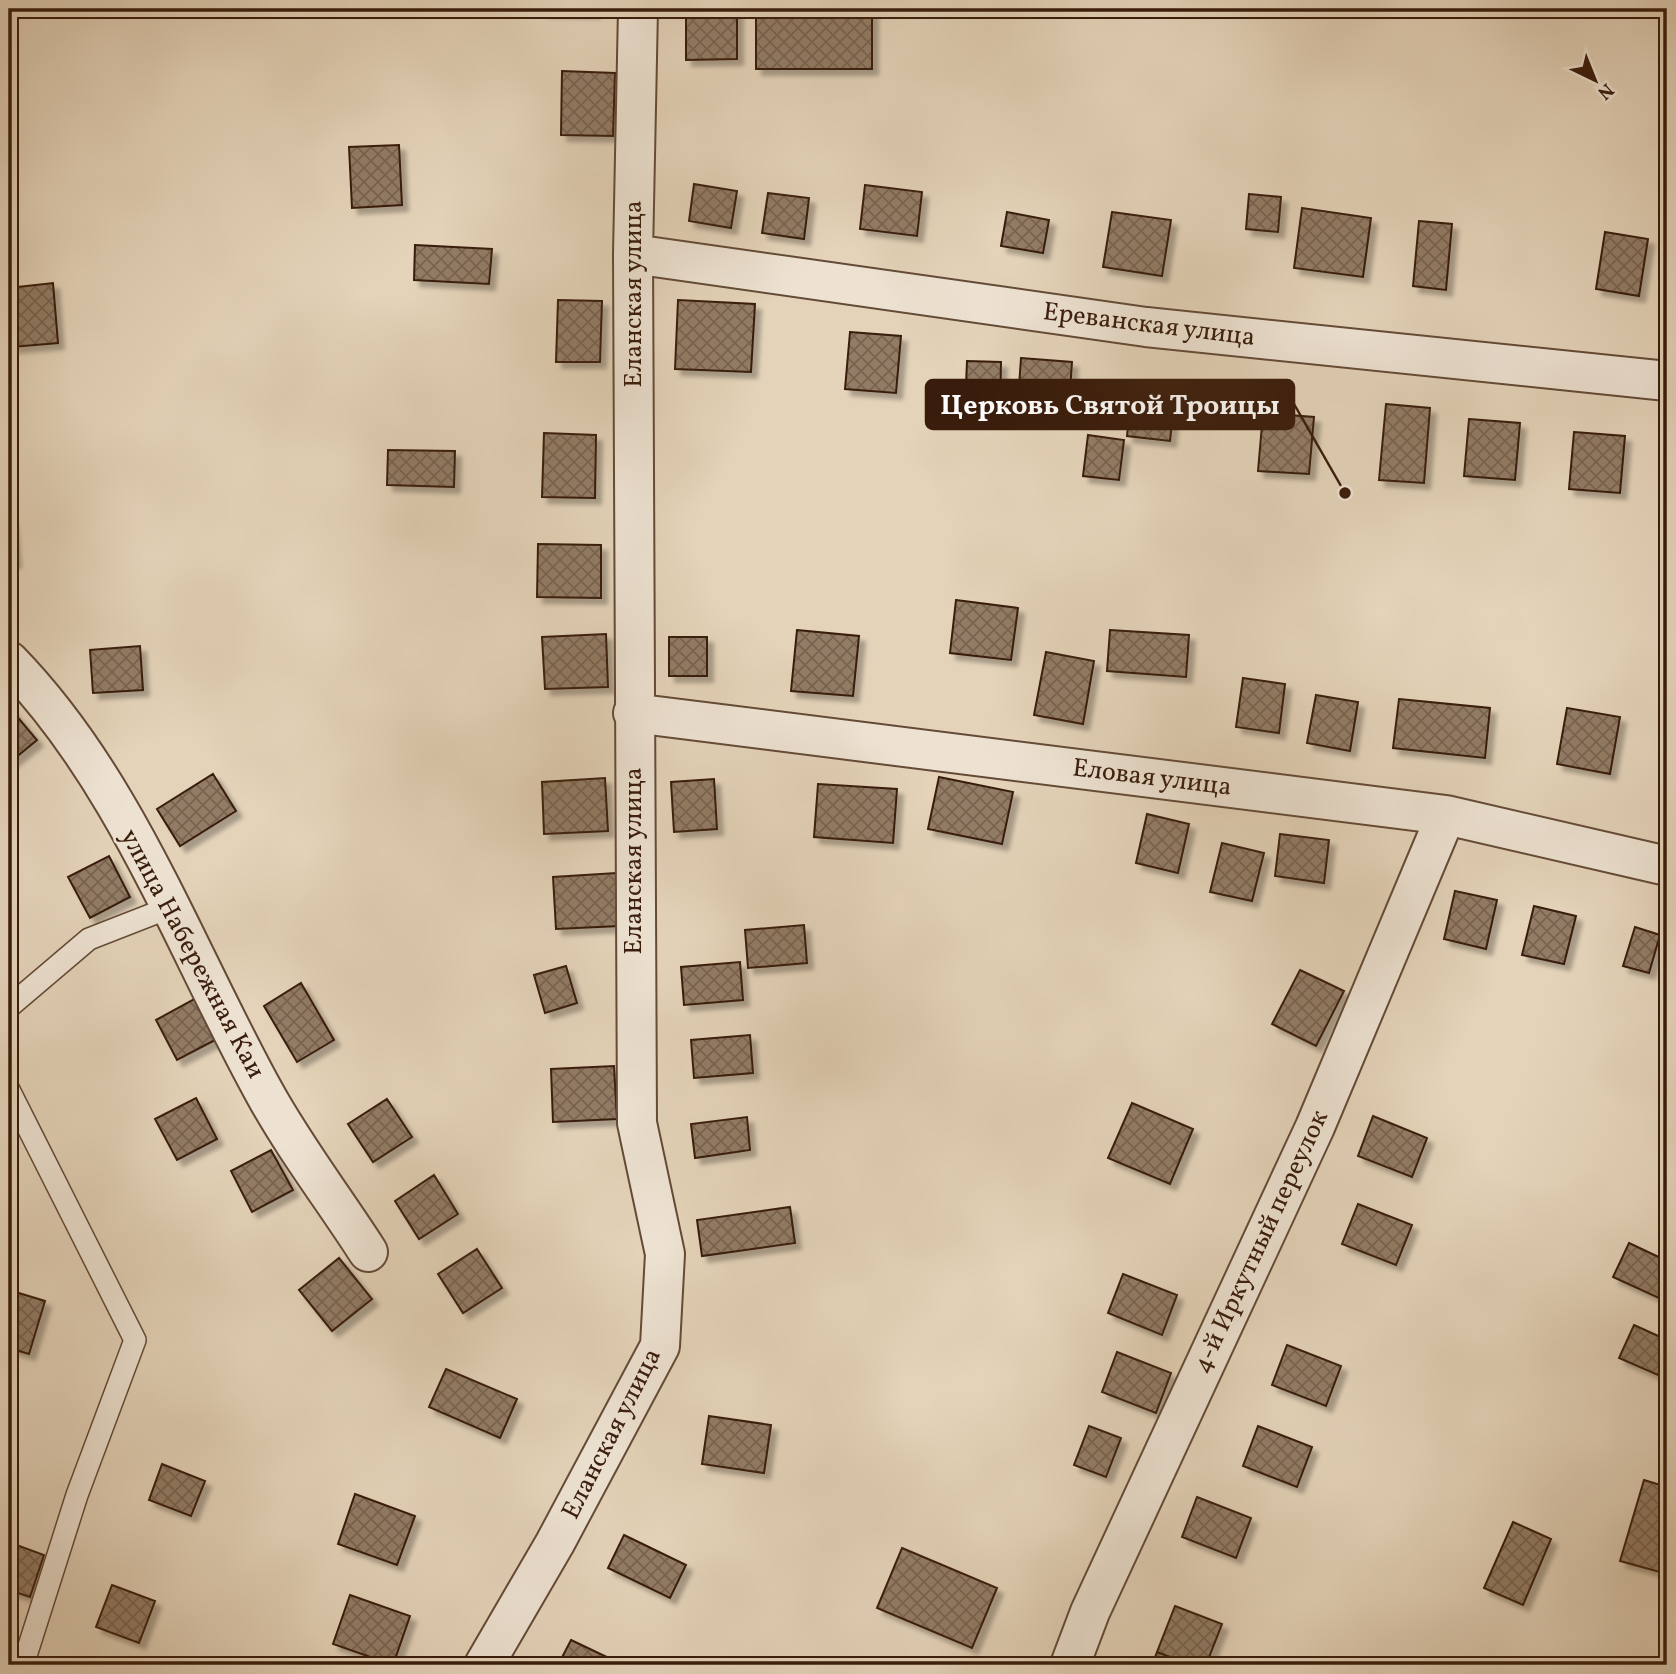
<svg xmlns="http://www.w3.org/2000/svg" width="1676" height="1674" viewBox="0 0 1676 1674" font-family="Vollkorn,serif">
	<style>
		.building { fill: url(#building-cross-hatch); stroke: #391c0b; stroke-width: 2; filter: url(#shadow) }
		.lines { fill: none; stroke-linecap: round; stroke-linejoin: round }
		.lane-casing { stroke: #644a36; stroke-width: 24 }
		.street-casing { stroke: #644a36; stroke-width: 42 }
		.lane { stroke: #ede2d2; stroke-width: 21 }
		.street { stroke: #ede2d2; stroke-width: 38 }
		.labels { text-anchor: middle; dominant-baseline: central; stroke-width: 5; stroke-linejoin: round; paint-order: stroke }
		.street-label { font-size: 26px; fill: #391c0b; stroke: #ede2d2 }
		.leader { fill: none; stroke: #391c0b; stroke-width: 2.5 }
		.callout-dot { fill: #391c0b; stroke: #ede2d2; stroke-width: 2.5 }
		.callout { fill: #391c0b; stroke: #391c0b; stroke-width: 2.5 }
		.callout-label { font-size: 28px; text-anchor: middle; font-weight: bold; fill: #fff }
	</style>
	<defs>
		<pattern id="building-cross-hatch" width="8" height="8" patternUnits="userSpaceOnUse" patternTransform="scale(1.75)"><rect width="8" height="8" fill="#927b65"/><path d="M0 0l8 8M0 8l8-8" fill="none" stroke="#786451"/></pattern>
		<filter id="shadow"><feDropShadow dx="6" dy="6" stdDeviation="2" flood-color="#0004"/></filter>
	</defs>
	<rect width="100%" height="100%" fill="#e4d3b9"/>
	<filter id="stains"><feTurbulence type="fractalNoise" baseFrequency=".00286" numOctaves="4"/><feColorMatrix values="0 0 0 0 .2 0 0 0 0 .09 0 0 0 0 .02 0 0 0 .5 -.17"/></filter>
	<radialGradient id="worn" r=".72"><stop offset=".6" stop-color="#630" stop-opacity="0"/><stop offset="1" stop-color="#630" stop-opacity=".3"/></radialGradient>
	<!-- building -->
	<path class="building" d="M541 9H594V12L541 11Z
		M686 9H737V59L686 60Z
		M756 9H872V69H756Z
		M562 71 615 73 613 136 561 135Z
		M399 145 402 205 352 208 349 147Z
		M694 184 737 191 731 228 689 221Z
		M865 185 922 192 917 236 860 229Z
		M768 193 809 198 804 239 762 233Z
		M1249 194 1281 197 1278 232 1246 229Z
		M1302 208 1371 218 1363 277 1294 268Z
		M1007 212 1049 220 1043 253 1001 246Z
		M1112 212 1171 220 1162 276 1103 267Z
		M1419 221 1452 224 1446 290 1413 286Z
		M1605 232 1648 239 1639 296 1596 289Z
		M415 245 492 249 489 284 414 280Z
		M53 283 58 343 12 347 9 288Z
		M558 300 602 301 600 362H556Z
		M678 300 755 304 751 372 675 369Z
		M850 332 901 336 896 393 845 389Z
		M1021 358 1072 362 1068 419 1017 415Z
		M967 361 1001 362 1000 411 965 410Z
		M1386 404 1430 408 1424 483 1379 480Z
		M1130 406 1173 411 1170 441 1127 436Z
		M1263 413 1314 417 1309 474 1258 471Z
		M1469 419 1520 423 1515 480 1464 476Z
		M1574 432 1625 436 1620 493 1569 489Z
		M544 433 596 435 595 498 542 497Z
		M1088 435 1124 440 1119 480 1083 476Z
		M388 450 455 451 454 487 387 485Z
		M9 519H11L15 562H9Z
		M538 544 601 545V598L537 597Z
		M956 600 1018 608 1011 660 950 653Z
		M797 630 859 636 853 696 791 691Z
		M1110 630 1189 635 1186 677 1107 671Z
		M606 634 608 687 545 689 542 637Z
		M669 637H707V676H669Z
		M140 646 143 690 93 693 90 650Z
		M1046 652 1094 661 1083 724 1034 715Z
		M1243 678 1285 684 1279 733 1236 727Z
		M1316 695 1358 702 1350 751 1307 743Z
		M1399 699 1490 708 1485 758 1393 748Z
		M9 707 37 740 9 763Z
		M1567 708 1620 717 1610 774 1557 764Z
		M213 774 236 811 180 846 157 809Z
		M939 777 1013 792 1002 844 928 829Z
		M605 778 608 831 544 834 542 782Z
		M714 779 717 829 674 832 671 782Z
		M818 784 897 789 893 843 814 837Z
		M1147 814 1189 824 1178 873 1136 863Z
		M1280 834 1329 840 1324 883 1275 876Z
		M1222 843 1264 853 1252 901 1210 892Z
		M109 856 130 897 90 918 68 877Z
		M616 873 619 926 556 929 553 877Z
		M1455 891 1497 900 1486 949 1444 939Z
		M1534 906 1576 916 1564 964 1522 955Z
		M804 925 807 963 748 968 745 930Z
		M1635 927 1660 935 1649 973 1623 966Z
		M740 962 743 1000 684 1005 681 967Z
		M566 966 577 1003 545 1013 534 975Z
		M1300 970 1344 991 1316 1046 1272 1024Z
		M301 983 334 1040 297 1062 264 1006Z
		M196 998 217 1039 177 1060 156 1020Z
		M750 1035 753 1073 694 1078 691 1040Z
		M614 1066 617 1119 553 1122 551 1069Z
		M196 1098 217 1139 177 1160 155 1119Z
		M387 1099 412 1137 373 1162 348 1124Z
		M1132 1103 1193 1129 1170 1184 1108 1158Z
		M1373 1116 1427 1138 1412 1177 1358 1156Z
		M747 1117 750 1150 695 1158 691 1124Z
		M271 1150 293 1190 252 1212 231 1171Z
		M434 1175 458 1214 419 1239 395 1201Z
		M1358 1204 1412 1225 1396 1265 1342 1244Z
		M790 1207 795 1243 702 1256 697 1220Z
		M1629 1243 1667 1261V1285L1661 1299 1613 1277Z
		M477 1249 502 1288 463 1313 438 1274Z
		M339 1258 372 1299 332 1331 299 1290Z
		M1123 1274 1177 1295 1162 1335 1108 1313Z
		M9 1290 45 1301 29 1354 9 1348Z
		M1634 1325 1667 1340V1353L1658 1375 1619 1358Z
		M1287 1345 1341 1366 1326 1406 1272 1385Z
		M1117 1352 1171 1373 1156 1413 1102 1392Z
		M446 1369 517 1399 500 1438 429 1407Z
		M709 1416 771 1425 764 1473 702 1464Z
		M1089 1426 1121 1438 1106 1477 1074 1465Z
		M1258 1426 1312 1447 1297 1487 1243 1466Z
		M162 1464 205 1481 191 1516 149 1500Z
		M1644 1480 1667 1487V1574L1620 1561Z
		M355 1494 415 1516 397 1565 338 1544Z
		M1197 1497 1251 1518 1236 1558 1182 1537Z
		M1513 1522 1551 1539 1523 1605 1484 1588Z
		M624 1535 686 1565 670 1598 608 1568Z
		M11 1543 44 1555 30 1597 9 1590Z
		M902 1548 997 1588 972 1648 877 1608Z
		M112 1585 155 1601 139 1643 96 1627Z
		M350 1595 410 1616 393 1665 333 1644Z
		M1175 1606 1222 1624 1206 1665H1191L1157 1652Z
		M571 1640 611 1659 608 1665H558Z
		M1157 1652 1191 1665H1152Z"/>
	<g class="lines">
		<defs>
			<path id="lane" d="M9 1007 89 939 171 907
				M9 1090 135 1340 77 1495 23 1665"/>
			<path id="street" d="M633 254 1146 327 1667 381
				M9 661C126 781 184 947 264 1092 294 1147 334 1199 368 1252
				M633 713 1446 815 1667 866
				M484 1665 555 1543 660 1346 665 1254 637 1123 633 254 638 9
				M1070 1665 1090 1612 1315 1127 1446 815"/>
		</defs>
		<!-- lane casing -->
		<use href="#lane" class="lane-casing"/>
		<!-- street casing -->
		<use href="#street" class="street-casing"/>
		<!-- lane -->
		<use href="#lane" class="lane"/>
		<!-- street -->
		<use href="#street" class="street"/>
	</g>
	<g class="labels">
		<!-- street labels -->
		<g class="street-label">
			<text transform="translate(634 294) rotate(-90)">Еланская улица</text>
			<text transform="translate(1149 325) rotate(7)">Ереванская улица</text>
			<text transform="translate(1152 778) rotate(7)">Еловая улица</text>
			<text transform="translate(634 861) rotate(-90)">Еланская улица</text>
			<text transform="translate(192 954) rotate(62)">улица Набережная Каи</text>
			<text transform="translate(1261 1242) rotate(-65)">4-й Иркутный переулок</text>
			<text transform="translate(612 1434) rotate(-63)">Еланская улица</text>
		</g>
	</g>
	<!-- callouts -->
	<path class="leader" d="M1345 493L1294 404"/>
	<circle class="callout-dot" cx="1345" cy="493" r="7"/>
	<rect class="callout" x="926" y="380" width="368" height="49" rx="7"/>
	<g class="callout-label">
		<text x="1110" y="414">Церковь Святой Троицы</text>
	</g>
	<!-- margin -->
	<rect width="1676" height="1674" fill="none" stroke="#e4d3b9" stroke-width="35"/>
	<rect x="10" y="10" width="1655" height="1653" fill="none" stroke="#391c0b" stroke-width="3.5"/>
	<rect x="18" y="18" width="1641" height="1639" fill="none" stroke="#391c0b" stroke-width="2"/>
	<!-- north arrow -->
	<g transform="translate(1595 80) rotate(137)" stroke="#ede2d2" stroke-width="5" paint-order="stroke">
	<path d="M0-5L12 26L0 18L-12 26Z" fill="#391c0b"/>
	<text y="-10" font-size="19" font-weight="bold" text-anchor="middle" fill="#391c0b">N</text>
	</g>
	<rect width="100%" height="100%" filter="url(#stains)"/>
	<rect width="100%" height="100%" fill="url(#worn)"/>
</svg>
